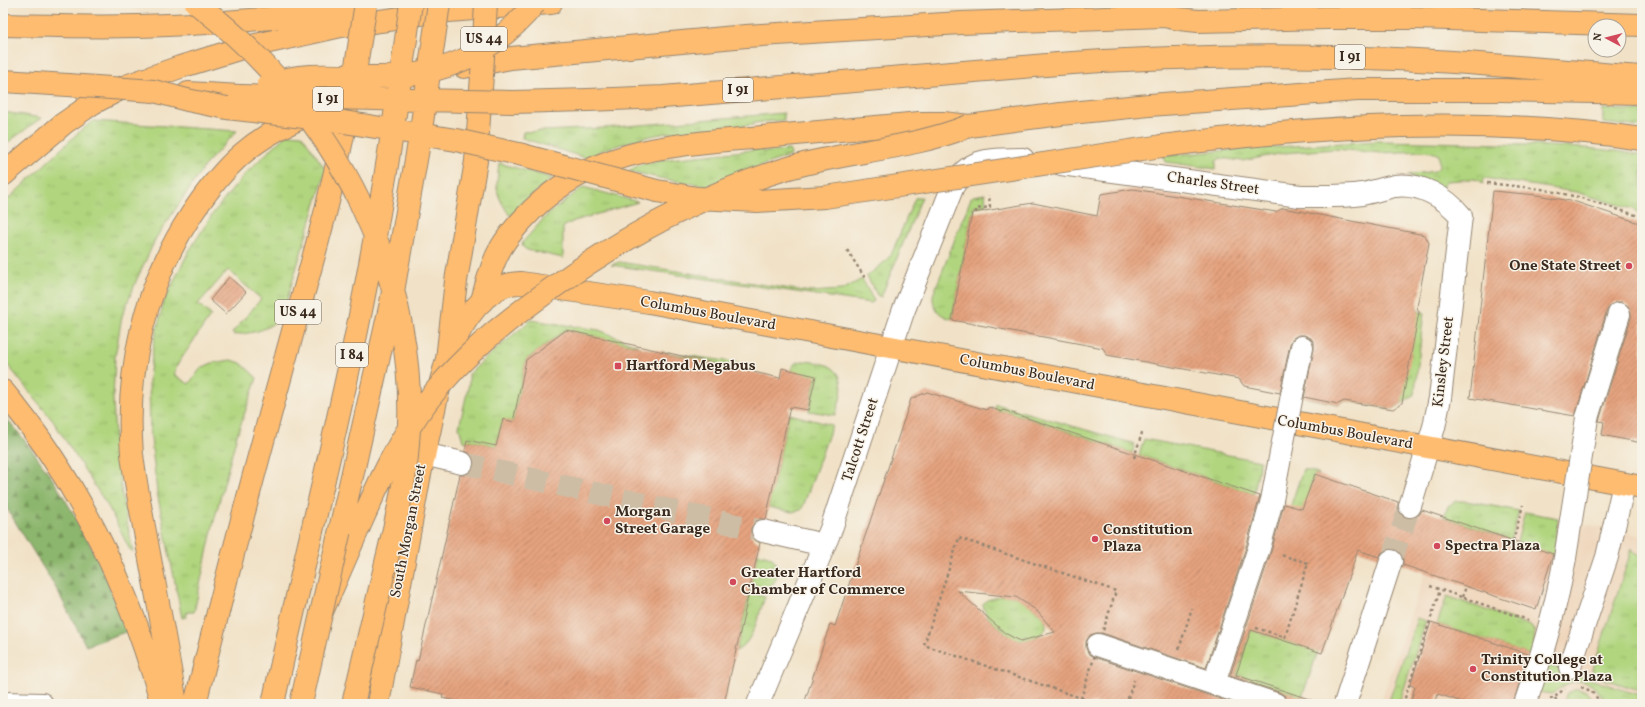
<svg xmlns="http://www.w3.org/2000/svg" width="1645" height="707" viewBox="0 0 1645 707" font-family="Vollkorn,serif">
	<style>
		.built { fill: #efd6bb }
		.grass { fill: url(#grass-tufts); stroke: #76804e }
		.forest { fill: url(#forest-firs); stroke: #647046 }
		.building { fill: url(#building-hatch); fill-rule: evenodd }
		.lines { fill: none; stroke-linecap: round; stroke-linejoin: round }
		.minor-tunnel { stroke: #cdbda5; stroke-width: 22; stroke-dasharray: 22 11; stroke-linecap: butt }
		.minor-casing { stroke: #968672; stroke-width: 24 }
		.major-casing { stroke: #968672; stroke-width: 24 }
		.highway-casing { stroke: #968672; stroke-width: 24 }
		.path { stroke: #968672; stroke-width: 2.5; stroke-dasharray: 3 3; stroke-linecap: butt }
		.minor { stroke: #fff; stroke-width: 22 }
		.major { stroke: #febc70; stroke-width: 22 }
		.highway { stroke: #febc70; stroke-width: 22 }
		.minor-bridge-casing { stroke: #968672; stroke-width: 24; stroke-linecap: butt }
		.highway-bridge-casing { stroke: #968672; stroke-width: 24; stroke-linecap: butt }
		.minor-bridge { stroke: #fff; stroke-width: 22 }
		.highway-bridge { stroke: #febc70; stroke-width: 22 }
		.poi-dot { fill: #d1495b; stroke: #f7f3e8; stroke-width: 1.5 }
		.labels { text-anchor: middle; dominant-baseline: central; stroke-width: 3; stroke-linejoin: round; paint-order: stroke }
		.shield { fill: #f7f3e8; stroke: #73665b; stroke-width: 1 }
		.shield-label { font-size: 14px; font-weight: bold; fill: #3b2a1e }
		.street-label { font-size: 15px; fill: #3b2a1e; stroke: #f7f3e8 }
		.poi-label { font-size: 15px; font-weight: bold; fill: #3b2a1e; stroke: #f7f3e8; text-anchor: start }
	</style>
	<defs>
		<pattern id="grass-tufts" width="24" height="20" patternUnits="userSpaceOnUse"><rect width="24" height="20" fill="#b0d57e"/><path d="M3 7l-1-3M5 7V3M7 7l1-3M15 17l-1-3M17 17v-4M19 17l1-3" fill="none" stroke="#98b76c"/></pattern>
		<pattern id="forest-firs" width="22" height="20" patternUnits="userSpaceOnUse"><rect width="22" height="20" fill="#8cb66d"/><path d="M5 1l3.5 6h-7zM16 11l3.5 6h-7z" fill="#749459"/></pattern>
		<pattern id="building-hatch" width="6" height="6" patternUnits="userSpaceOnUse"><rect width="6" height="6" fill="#e5a37f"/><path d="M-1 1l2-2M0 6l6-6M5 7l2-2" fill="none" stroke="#bb8567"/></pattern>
	</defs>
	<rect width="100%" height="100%" fill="#f7f3e8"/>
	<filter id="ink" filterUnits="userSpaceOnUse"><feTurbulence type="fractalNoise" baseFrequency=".025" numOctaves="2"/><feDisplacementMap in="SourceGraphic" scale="8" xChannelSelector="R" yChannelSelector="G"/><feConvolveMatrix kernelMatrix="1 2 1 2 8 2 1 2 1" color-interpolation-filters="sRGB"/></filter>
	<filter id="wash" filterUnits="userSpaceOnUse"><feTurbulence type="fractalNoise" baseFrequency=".012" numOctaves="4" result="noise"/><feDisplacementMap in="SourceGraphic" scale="16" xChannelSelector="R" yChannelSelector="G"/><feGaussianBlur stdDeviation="0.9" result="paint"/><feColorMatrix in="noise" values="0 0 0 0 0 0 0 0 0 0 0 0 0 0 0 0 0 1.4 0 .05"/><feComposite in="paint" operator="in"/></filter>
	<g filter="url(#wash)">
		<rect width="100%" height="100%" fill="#f1e2c7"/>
		<!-- built -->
		<path class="built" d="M1456 501H1466L1525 512 1642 536V704H1380L1448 506Z"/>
		<!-- grass -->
		<path class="grass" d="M1603 109 1642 111V127L1603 123Z
			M3 112 41 118 3 146Z
			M784 113V120L753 123V125L666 133 642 138 599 151 592 160 522 138 523 132 604 128Z
			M93 121 237 131 206 164 156 238 137 279 122 316 115 357 113 400 115 440 122 496 133 552 130 550 109 508 53 421 3 359V204L78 133Z
			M287 134 302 135 326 170 282 316C265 332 256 332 234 335L232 333 261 299 228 270 198 304 211 315 177 365 174 375 189 384 201 368 212 363 231 360 241 363 257 378 237 435 214 521 194 612H187L186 617 182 618 157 492 150 429 149 379 154 341 164 301 189 251 214 212 245 174Z
			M1378 141C1428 142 1477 143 1527 145 1566 147 1604 148 1642 155V214L1637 212 1636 210 1576 192 1484 178 1483 184 1479 180 1473 179 1447 181 1441 189 1408 175 1435 171 1439 167V155L1432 152 1422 151 1381 153 1335 149 1284 153 1242 161 1221 158 1216 161V169L1166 162 1163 156 1242 149Z
			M762 149 763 152 789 150 791 154 790 156 730 176 709 186 664 179 629 171 639 165 660 160Z
			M499 163 552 178 522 203 510 216C494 192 496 190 499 163Z
			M583 187 638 202 574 221 563 227V258L527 250 523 247 522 243 546 216Z
			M985 194 986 205 973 207 974 213H972L952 319C940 316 932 309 933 295L971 198 973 196Z
			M922 197 881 297 877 295 867 276 881 265 891 255 915 198Z
			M619 262 810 292 842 290 862 279 874 301 871 303 611 265Z
			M1417 307 1419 312H1424L1415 390 1413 396 1393 409 1345 401 1338 404 1307 398 1304 393 1305 388 1308 385Z
			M531 320 599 330 641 347 565 330 526 360 513 422 503 420 496 446 468 440 467 442 463 441 459 427 469 384V374L488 356Z
			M662 352 740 363 741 369Z
			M803 361C812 362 823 362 831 367 849 378 840 401 835 415L809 411 816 377 791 371C792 363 797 362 803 361Z
			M996 404 1135 444 1132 453 1003 410V412L995 409Z
			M789 414 832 425 804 504 801 510 792 512 768 507Z
			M1144 439 1260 461 1254 494 1139 455Z
			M1303 469 1318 473 1319 475 1315 474 1310 487 1307 517 1289 511Z
			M1456 501H1466L1519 511 1511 540 1444 517 1448 506Z
			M1525 512 1558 518 1555 555 1517 542Z
			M1632 548 1634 553 1642 557V691L1591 675Z
			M758 553 771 557C783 568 778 582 766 590L751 583Z
			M1351 556 1302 697 1236 675 1251 630 1298 645Z
			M750 591 765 597C758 615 754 642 736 651Z
			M1005 595C1008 596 1013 596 1017 597 1026 601 1046 616 1046 626 1046 636 1025 642 1018 640 1011 639 1005 633 1000 628 992 622 984 615 983 604L987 600Z
			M1447 596 1531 626 1535 631 1533 656 1437 624Z
			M1417 618 1426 621 1399 704H1388Z
			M1547 665 1639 695 1637 702 1632 701 1631 704H1606C1603 699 1599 692 1595 688 1580 674 1565 684 1552 694L1537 692Z
			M1577 689 1586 691 1597 704H1567L1565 699 1566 694Z"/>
		<!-- forest -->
		<path class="forest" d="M3 414C26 441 48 470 66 501 91 541 110 587 128 631L86 646 57 590 3 502Z"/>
		<g id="blocks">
			<!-- building -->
			<path class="building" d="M1133 189 1276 212 1283 208 1425 235 1429 243 1417 307 1419 312 1402 403 1393 409 1344 401 1338 404 1304 397 1314 349V343L1311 338 1304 335H1298L1293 338 1290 344 1280 393 1244 386 1239 379 1107 355 1103 348 952 320 972 213 1033 203 1097 216 1101 194Z
				M1493 191 1537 195 1576 202 1642 224V443L1602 435 1604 422 1599 421 1631 318V312L1628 306 1622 302H1616L1611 305 1607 310 1575 416 1470 398Z
				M229 277 246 292 226 314 210 300Z
				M566 330 780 378 782 368 816 376 808 410 790 407 766 519H759L754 523 751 528V535L755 540 760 543 724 704H470L442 698 443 694 410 687 416 660 418 661 460 475H465L471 472 474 465V460L471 454 465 451 467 440 496 446 503 419 513 422 526 360Z
				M927 392 987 410 989 407 1002 412 1003 410 1260 496 1247 544 1206 668 1102 633H1096L1090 635 1086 641V648L1088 653 1094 657 1235 704H804L830 624 835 626 911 399ZM958 591 1016 597 1036 610 1055 632 1021 641 1014 638 1005 633Z
				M1315 474 1398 502V509L1401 515 1406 518H1413L1419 515 1422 510 1553 554 1536 610 1403 565V558L1400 553 1395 549H1388L1382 552 1379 557 1358 550 1322 653 1251 630 1236 675 1312 700V704H1287L1285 696 1279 692 1230 676 1271 552 1284 504 1302 509Z
				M1431 622 1528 654 1513 704H1468L1438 694 1435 704H1410L1415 687 1410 685Z"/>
		</g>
	</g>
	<g filter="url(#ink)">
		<use href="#blocks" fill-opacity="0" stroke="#968672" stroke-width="1"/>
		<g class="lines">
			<!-- minor-tunnel -->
			<path class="minor-tunnel" d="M462 463 763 531
				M1391 561 1410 506"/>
			<defs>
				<path id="minor" d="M1061 164 1300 196C1321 196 1341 197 1362 194 1373 192 1384 188 1395 186 1421 183 1445 197 1461 216L1440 398 1434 427 1410 506
					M1292 395 1302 347
					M1587 418 1619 314
					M424 454 462 463
					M763 531 824 545
					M1098 645 1275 704
					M1570 667 1607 557 1624 484
					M1214 683 1259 548 1272 500
					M3 703 42 704
					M758 704 831 529 903 312 953 186C971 156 992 160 1023 159
					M1345 704 1391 561
					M1525 704C1542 656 1556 608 1565 558"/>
				<path id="major" d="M449 354C460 325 486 282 521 283L649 302 1642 487"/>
				<path id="highway" d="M3 25C58 26 113 28 168 25 231 23 295 16 359 10
					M1058 64C1170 56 1283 54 1395 59 1478 62 1560 71 1642 77
					M464 67 511 58 746 36 961 23 1164 16 1179 19 1198 21 1326 18H1415L1642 25
					M3 81 68 85
					M188 93 240 96
					M1162 146C1321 125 1482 116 1642 139
					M3 175 63 124 93 103 126 86 180 67 242 48 341 26 403 18 424 13 551 3
					M482 301C493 257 500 242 532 210 597 146 677 145 762 137 815 132 867 128 919 123H943L969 126 1061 114 1149 105 1357 90H1501L1642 93
					M3 391C80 483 130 589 162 704
					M176 704C168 656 159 608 150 559 144 525 136 489 132 454 125 371 145 285 191 215 224 165 254 136 311 114
					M195 704C222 594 251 484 281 375 304 289 331 203 347 114
					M301 704 321 614 359 527
					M378 704 419 479 437 396 447 359 456 281 476 161 482 75"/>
			</defs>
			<!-- minor casing -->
			<use href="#minor" class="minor-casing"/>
			<!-- major casing -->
			<use href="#major" class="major-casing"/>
			<!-- highway casing -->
			<use href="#highway" class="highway-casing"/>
			<!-- path -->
			<path class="path" d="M1487 183 1541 189 1578 197 1642 217
				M976 213V209L990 207 989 195
				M847 250 865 278
				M1134 458 1142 433
				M959 538 1116 591 1081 698 924 645Z
				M1513 541 1523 505
				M1430 586 1528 620
				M1462 597 1466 587
				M1256 628 1285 637 1308 563 1281 555
				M1179 649 1192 608
				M1581 687 1591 691 1602 704
				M1081 698 1099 704
				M1555 698 1558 704
				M1550 699C1556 698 1559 692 1565 689
				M1126 704 1134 680
				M1403 704 1440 590"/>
			<!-- minor -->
			<use href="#minor" class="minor"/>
			<!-- major -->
			<use href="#major" class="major"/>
			<!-- highway -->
			<use href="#highway" class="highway"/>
			<defs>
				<path id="minor-bridge" d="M1272 500 1292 395
					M1565 558 1587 418"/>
				<path id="highway-bridge" d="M196 3C335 109 425 279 407 456 403 495 393 533 384 571 374 615 363 660 353 704
					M482 75 486 3
					M268 84C302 72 335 76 370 77 438 79 492 56 535 3
					M68 85 154 91 187 100 227 108 338 121 456 140 523 155 657 191 697 198 757 201 825 197 1162 146
					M352 91 366 3
					M240 96 513 102 588 100 663 97 1058 64
					M359 527C379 482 399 438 429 399 463 355 506 321 551 289 622 238 698 196 782 170 843 151 909 150 969 126
					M321 614 391 303 420 137 439 3
					M273 704C298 587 327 471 352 354 377 238 395 121 411 3"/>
			</defs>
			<!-- minor-bridge casing -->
			<use href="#minor-bridge" class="minor-bridge-casing"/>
			<!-- highway-bridge casing -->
			<use href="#highway-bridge" class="highway-bridge-casing"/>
			<!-- minor-bridge -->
			<use href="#minor-bridge" class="minor-bridge"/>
			<!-- highway-bridge -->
			<use href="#highway-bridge" class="highway-bridge"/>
		</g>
	</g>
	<!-- markers -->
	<g class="poi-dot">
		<circle cx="1629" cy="266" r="4"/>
		<rect x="614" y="362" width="8" height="8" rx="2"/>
		<circle cx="607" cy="521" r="4"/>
		<circle cx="1095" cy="539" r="4"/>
		<circle cx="1437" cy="546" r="4"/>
		<circle cx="733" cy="582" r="4"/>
		<circle cx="1473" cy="669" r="4"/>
	</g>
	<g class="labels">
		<!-- shield labels -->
		<g class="shield">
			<rect x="461" y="27" width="46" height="24" rx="3"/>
			<rect x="1335" y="45" width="30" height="24" rx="3"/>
			<rect x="723" y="78" width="30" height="24" rx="3"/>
			<rect x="313" y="87" width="30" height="24" rx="3"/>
			<rect x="275" y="300" width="46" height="24" rx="3"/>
			<rect x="336" y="343" width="32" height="24" rx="3"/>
		</g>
		<g class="shield-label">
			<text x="484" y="39">US 44</text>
			<text x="1350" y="57">I 91</text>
			<text x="738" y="90">I 91</text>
			<text x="328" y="99">I 91</text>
			<text x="298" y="312">US 44</text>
			<text x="352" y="355">I 84</text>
		</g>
		<!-- street labels -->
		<g class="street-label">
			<text transform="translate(1213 184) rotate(8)">Charles Street</text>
			<text transform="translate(708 314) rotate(10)">Columbus Boulevard</text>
			<text transform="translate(1444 362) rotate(-83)">Kinsley Street</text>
			<text transform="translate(1027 373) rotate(11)">Columbus Boulevard</text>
			<text transform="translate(1345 433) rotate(10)">Columbus Boulevard</text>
			<text transform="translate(861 440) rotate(-72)">Talcott Street</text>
			<text transform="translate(409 531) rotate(-79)">South Morgan Street</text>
		</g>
		<!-- poi labels -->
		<g class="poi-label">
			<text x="1621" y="266" text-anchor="end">One State Street</text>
			<text x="626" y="366">Hartford Megabus</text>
			<text x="615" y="512">Morgan<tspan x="615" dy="17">Street Garage</tspan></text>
			<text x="1103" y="530">Constitution<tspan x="1103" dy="17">Plaza</tspan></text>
			<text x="1445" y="546">Spectra Plaza</text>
			<text x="741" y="573">Greater Hartford<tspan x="741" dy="17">Chamber of Commerce</tspan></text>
			<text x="1481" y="660">Trinity College at<tspan x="1481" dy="17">Constitution Plaza</tspan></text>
		</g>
	</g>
	<!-- margin -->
	<rect width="1645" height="707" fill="none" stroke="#f7f3e8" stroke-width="16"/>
	<!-- north arrow -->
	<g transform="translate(1607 38) rotate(277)"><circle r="19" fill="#f7f3e8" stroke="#aca397"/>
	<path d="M0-3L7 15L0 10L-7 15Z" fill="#d1495b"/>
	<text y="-6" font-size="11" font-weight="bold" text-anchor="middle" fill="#3b2a1e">N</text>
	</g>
</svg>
